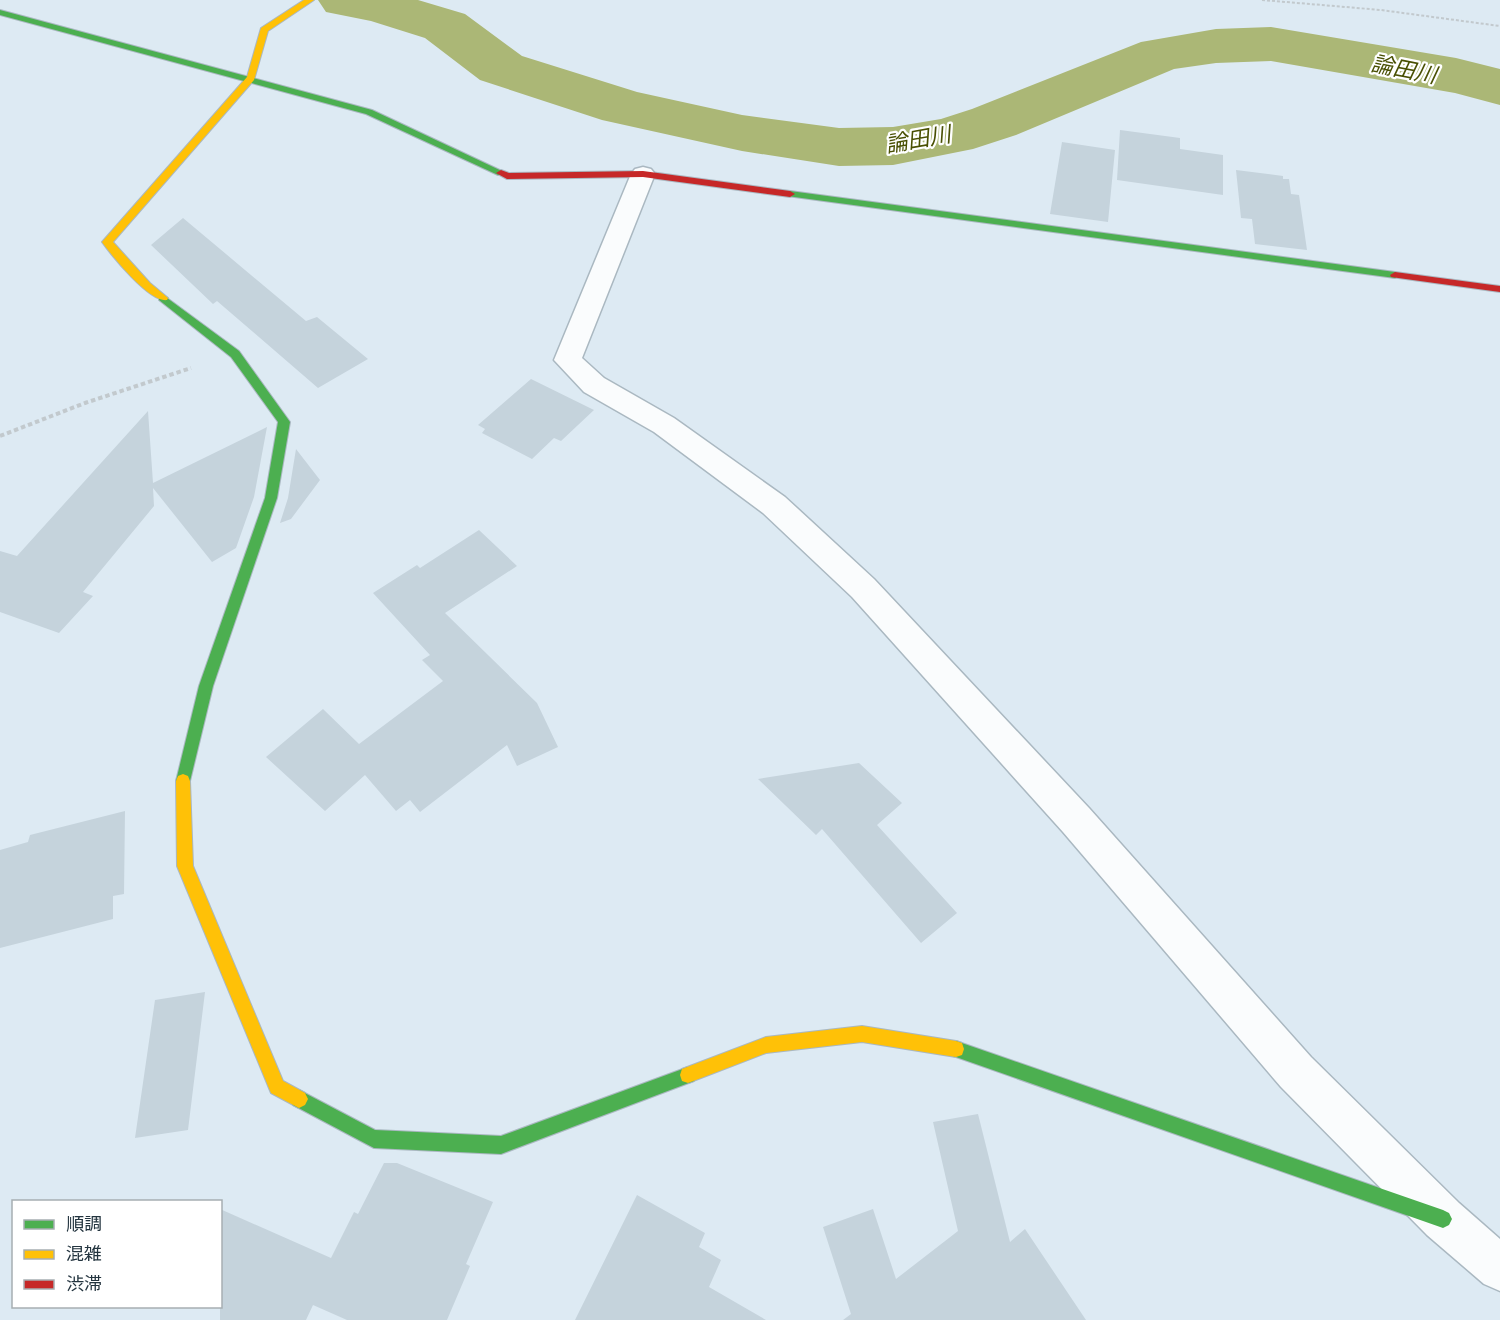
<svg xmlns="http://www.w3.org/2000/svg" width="1500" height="1320" viewBox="0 0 1500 1320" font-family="Jost,'Noto Sans JP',sans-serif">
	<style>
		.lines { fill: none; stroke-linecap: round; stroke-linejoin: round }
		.river { fill: #abb776; fill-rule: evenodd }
		.building { fill: #c5d3dc }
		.street-casing { stroke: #aab8c1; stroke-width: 3 }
		.fast-casing { stroke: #aab8c1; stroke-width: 2 }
		.slow-casing { stroke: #aab8c1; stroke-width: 2 }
		.jam-casing { stroke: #aab8c1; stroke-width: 2 }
		.path-far1 { stroke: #c2c9cd; stroke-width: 2; stroke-dasharray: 3 2; stroke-linecap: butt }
		.path { stroke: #c2c9cd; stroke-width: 4; stroke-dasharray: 4.5 3; stroke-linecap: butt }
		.street { fill: #fafcfd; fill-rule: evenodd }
		.fast { fill: #4caf50; fill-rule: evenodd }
		.slow { fill: #ffc107; fill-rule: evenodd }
		.jam { fill: #c62828; fill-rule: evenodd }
		.labels { text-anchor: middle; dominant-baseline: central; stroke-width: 4.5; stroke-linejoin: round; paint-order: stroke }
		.far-water-label { font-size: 22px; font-style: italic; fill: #495003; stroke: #fff }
	</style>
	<rect width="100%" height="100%" fill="#ddeaf3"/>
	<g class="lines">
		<!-- river -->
		<path class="river" d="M318 0H418L465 14 522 56 637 92 742 115 839 128 893 127 941 119 972 109 1141 42 1216 29 1271 27 1456 58 1500 69V105L1455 93 1271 61 1216 63 1174 69 1016 135 973 149 893 165 839 166 742 151 602 120 480 80 425 38 371 21 326 12Z"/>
	</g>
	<!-- building -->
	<path class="building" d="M1120 130 1180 138V149L1223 155V195L1117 180Z
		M1062 142 1115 150 1108 222 1050 214Z
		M1236 170 1283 176V179H1289L1291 194 1299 195 1307 250 1255 244 1252 219 1241 218Z
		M183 218 306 321 317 317 368 359 318 388 217 301 213 304 151 245Z
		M531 379 594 410 561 441 554 438 532 459 482 433 485 429 478 425Z
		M148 411 153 483 267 427 254 497 236 548 212 562 153 488 154 506 83 592 93 596 59 633 0 612V551L17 556Z
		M296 449 320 480 291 519 280 523 288 498Z
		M479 530 517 566 445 613 537 703 558 747 517 766 507 745 420 812 410 800 396 811 365 775 325 811 266 757 323 709 359 744 443 681 422 660 430 655 373 593 417 565 420 568Z
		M859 763 902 803 877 825 957 913 921 943 822 829 816 835 758 779Z
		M125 811 124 894 113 896V919L0 948V850L28 842 30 835Z
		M205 992 188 1130 135 1138 155 1000Z
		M978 1114 1010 1242 1025 1229 1086 1320H843L851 1314 823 1227 873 1209 896 1279 958 1231 933 1122Z
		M384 1163H397L493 1202 466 1264 470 1266 447 1320H347L313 1305 306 1320H220V1209L331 1258 354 1212 358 1214Z
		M637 1195 705 1233 699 1247 721 1260 709 1287 766 1320H575Z"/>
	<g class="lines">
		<defs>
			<path id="street" d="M643 167 651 169 655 174 582 358 604 378 674 418 785 497 874 579 1089 808 1311 1057 1459 1203 1500 1239V1291L1484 1284 1427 1235 1281 1087 1063 832 852 597 763 513 654 432 584 392 554 360 631 174 635 169Z"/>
			<path id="fast" d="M0 10 372 110 506 173 498 175 366 114 0 15Z
				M790 191 1395 272 1400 275 1395 278 787 196 785 194Z
				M163 295 239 351 290 422 277 498 213 686 190 781 188 786 183 788 178 786 176 781 199 686 265 498 278 422 231 357 159 300V296Z
				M956 1041 1443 1210 1449 1213 1452 1219 1449 1225 1443 1228 956 1057 950 1055 948 1049 950 1043Z
				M688 1067 694 1069 696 1075 694 1081 501 1154 374 1148 293 1105 290 1099 293 1093 299 1090 375 1130 501 1136Z"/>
			<path id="slow" d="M304 0H314L268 31 254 80 113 242 150 283 168 298 167 300C150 303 112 256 102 242L247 77 261 28Z
				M183 774 188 776 190 781 193 866 283 1081 305 1093 308 1099 305 1105 299 1108 271 1093 177 866 176 781 178 776Z
				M862 1026 956 1041 962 1043 964 1049 962 1055 956 1057 862 1042 766 1053 688 1083 682 1081 680 1075 682 1069 766 1037Z"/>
			<path id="jam" d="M501 170 509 173 643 171 790 191 795 194 790 197 643 177 507 179 496 173Z
				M1395 272 1500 286V292L1391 277 1390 275Z"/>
		</defs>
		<!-- street casing -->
		<use href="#street" class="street-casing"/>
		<!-- fast casing -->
		<use href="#fast" class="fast-casing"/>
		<!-- slow casing -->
		<use href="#slow" class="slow-casing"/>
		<!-- jam casing -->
		<use href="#jam" class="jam-casing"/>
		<!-- path-far1 -->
		<path class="path-far1" d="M1262 0 1381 10 1500 26"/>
		<!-- path -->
		<path class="path" d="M0 436 85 403 191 368"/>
		<!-- street -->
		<use href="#street" class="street"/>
		<!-- fast -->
		<use href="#fast" class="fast"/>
		<!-- slow -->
		<use href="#slow" class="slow"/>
		<!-- jam -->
		<use href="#jam" class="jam"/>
	</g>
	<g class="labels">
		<!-- far-water labels -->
		<g class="far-water-label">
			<text transform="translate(1404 69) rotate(11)">論田川</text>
			<text transform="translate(918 139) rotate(-10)">論田川</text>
		</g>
	</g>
	<!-- legend -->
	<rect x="12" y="1200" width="210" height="108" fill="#ffffff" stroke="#a7aeb2" stroke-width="1.5"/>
	<rect x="24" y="1220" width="30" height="9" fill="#4caf50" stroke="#a7aeb2" stroke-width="1.5"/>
	<text x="66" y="1230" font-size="18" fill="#23343f">順調</text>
	<rect x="24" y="1250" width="30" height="9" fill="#ffc107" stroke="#a7aeb2" stroke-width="1.5"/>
	<text x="66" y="1260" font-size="18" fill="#23343f">混雑</text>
	<rect x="24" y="1280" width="30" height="9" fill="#c62828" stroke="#a7aeb2" stroke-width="1.5"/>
	<text x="66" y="1290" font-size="18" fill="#23343f">渋滞</text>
</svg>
